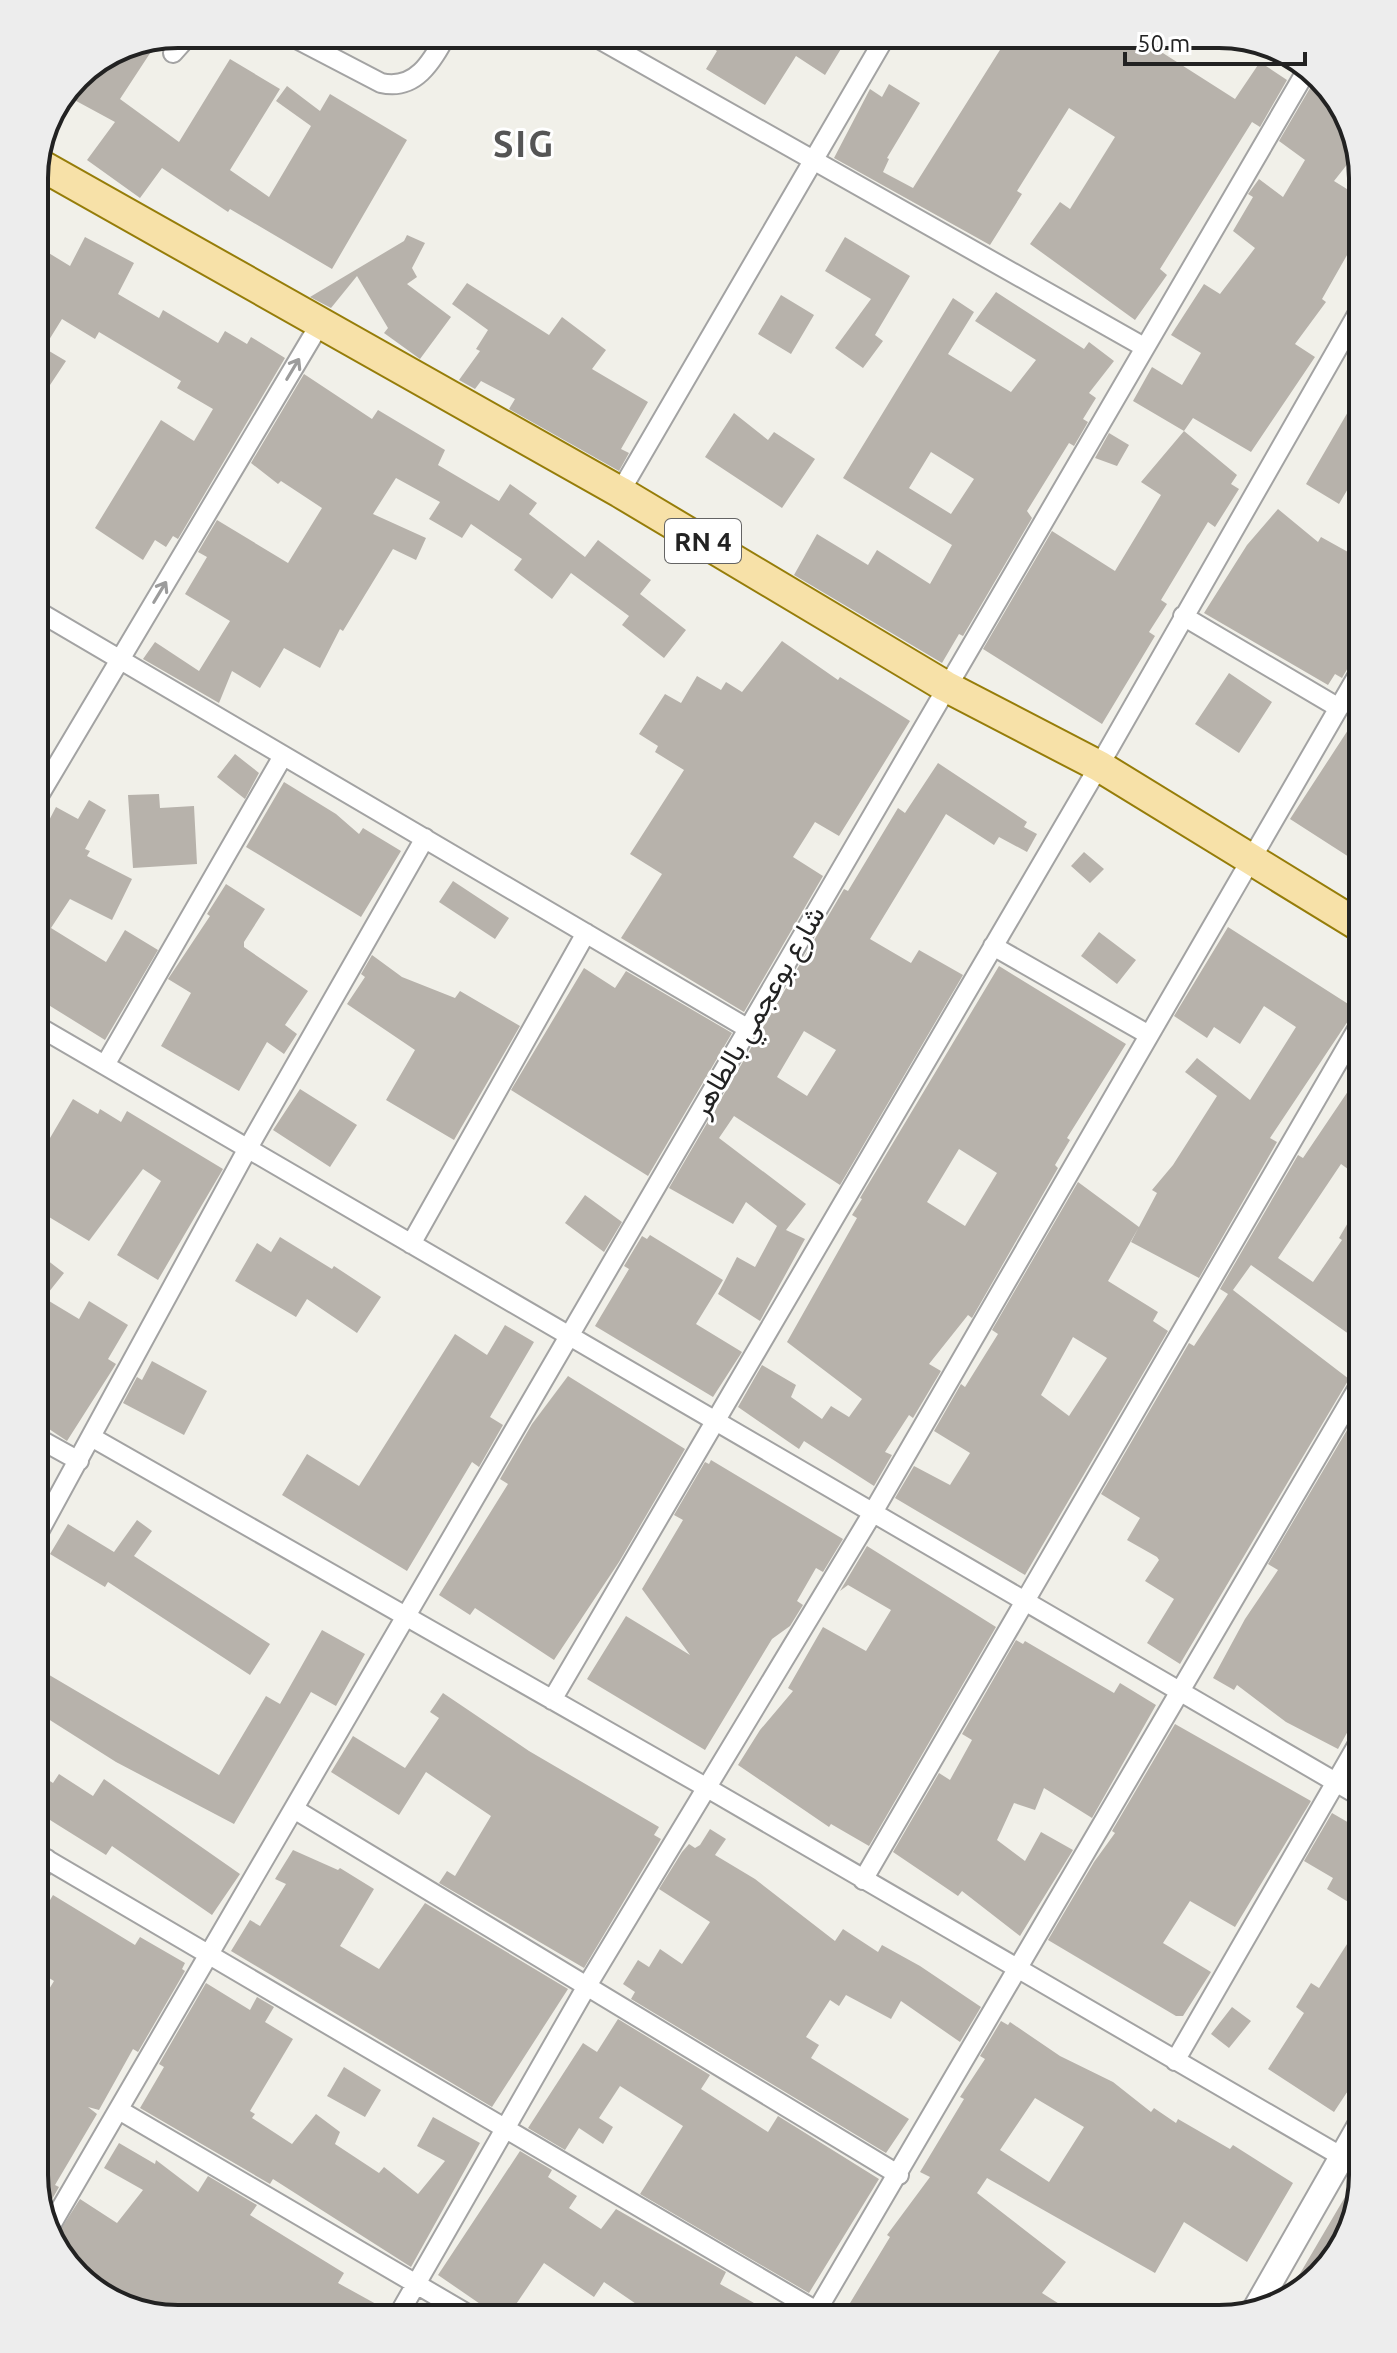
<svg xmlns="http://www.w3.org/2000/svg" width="1397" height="2353" viewBox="0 0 1397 2353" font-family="Ubuntu,Vazirmatn,sans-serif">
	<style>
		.building { fill: #b7b2ab; fill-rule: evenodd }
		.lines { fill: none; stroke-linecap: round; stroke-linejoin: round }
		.minor-casing { stroke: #a3a3a3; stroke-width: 22 }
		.tertiary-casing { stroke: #a3a3a3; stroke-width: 28 }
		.primary-casing { stroke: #967d09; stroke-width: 34 }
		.minor { stroke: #fff; stroke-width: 18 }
		.tertiary { stroke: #fff; stroke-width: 24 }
		.primary { stroke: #f7e1a8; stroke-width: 30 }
		.oneway { stroke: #9c9c9c }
		.labels { text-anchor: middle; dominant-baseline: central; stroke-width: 6; stroke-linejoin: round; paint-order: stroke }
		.shield { fill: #fff; stroke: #646464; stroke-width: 2 }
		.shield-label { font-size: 26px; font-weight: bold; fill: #222 }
		.street-label { font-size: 28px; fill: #222; stroke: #fff }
		.district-label { font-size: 36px; font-weight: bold; letter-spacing: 2px; fill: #555; stroke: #fff }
		.rim { fill: none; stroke: #222; stroke-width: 4 }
	</style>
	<rect width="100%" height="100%" fill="#f1f0e9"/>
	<!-- building -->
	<path class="building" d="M692 34H850L825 75 796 56 765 105 706 69 717 51Z
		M1010 34H1133L1235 99 1260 62 1287 80 1260 127 1252 122 1160 269 1167 275 1135 320 1030 244 1060 202 1070 209 1115 137 1069 108 1017 191 1022 194 990 245 834 158 870 89 882 97 889 84 920 103 887 158 889 159 883 172 913 188Z
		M160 38 120 99 179 142 230 59 280 89 230 170 269 197 311 126 276 101 287 86 320 111 330 94 407 140 332 269 230 209 228 212 162 168 140 198 87 160 115 122 67 96 77 76 123 45Z
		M1313 83 1331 95 1348 115 1357 152 1334 181 1363 199V227L1322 299 1326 302 1295 344 1315 357 1251 452 1193 418 1184 431 1133 401 1152 367 1182 385 1201 353 1171 335 1204 284 1220 294 1255 248 1233 231 1253 197 1248 194 1251 190 1259 179 1283 197 1305 160 1279 141Z
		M407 235 425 243 412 268 417 277 407 284 451 317 420 359 384 333 388 328 357 276 331 308 310 297 404 241Z
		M85 237 134 263 118 294 159 318 163 310 218 343 225 331 247 344 251 337 285 358 178 539 173 536 166 547 155 540 143 560 95 528 161 420 194 441 213 409 177 388 181 381 99 332 95 339 62 319 44 348 66 361 34 409V244L70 266Z
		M845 237 910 276 875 335 883 341 863 368 835 348 871 299 825 271Z
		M467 283 549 335 562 317 606 350 592 369 648 402 621 449 629 453 619 471 509 409 515 399 481 381 475 389 459 380 480 351 476 349 488 330 452 304Z
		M996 292 1084 349 1089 342 1114 361 1089 393 1096 398 1083 419 1088 422 1074 446 1069 443 1027 511 1032 518 963 636 959 634 942 663 794 575 817 534 868 565 877 550 930 584 952 545 843 478 953 298 974 312 948 354 1011 392 1036 360 975 321ZM931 452 974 479 951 514 909 488Z
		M781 295 814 315 791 354 758 334Z
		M304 374 372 419 378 410 445 450 438 465 499 501 510 484 537 503 529 514 585 557 598 540 651 580 640 594 686 630 664 658 622 625 629 616 571 573 552 599 514 570 522 559 471 524 462 538 429 519 440 502 396 478 373 514 426 538 416 560 393 549 343 631 340 629 320 668 284 648 260 688 232 671 219 703 143 659 155 642 199 671 230 621 185 594 207 557 198 552 217 520 288 563 322 508 281 481 278 484 251 463Z
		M1363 386V463L1339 504 1306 484Z
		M734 413 768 440 774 432 815 459 782 508 705 457Z
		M1184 431 1237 475 1231 484 1239 489 1215 527 1208 522 1161 600 1167 604 1149 632 1155 636 1102 724 983 649 1052 531 1115 571 1161 495 1141 482Z
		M1109 433 1129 445 1117 466 1095 458Z
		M1278 509 1318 542 1321 537 1348 552 1357 561 1354 565 1363 570V654L1353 659 1342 678 1335 674 1328 685 1204 613 1247 545Z
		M782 641 838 680 840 677 910 721 839 836 815 822 793 857 823 876 744 1012 621 938 662 874 630 854 684 770 655 752 658 746 639 734 665 694 681 703 697 676 721 690 726 682 742 692Z
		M1229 673 1272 702 1239 753 1195 724Z
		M1363 707V866L1290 819Z
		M235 754 259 773 245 799 217 777Z
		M938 763 1027 822 1024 827 1037 834 1027 852 999 837 994 845 946 814 870 939 911 963 919 950 963 975 840 1185 734 1116 719 1138 806 1204 786 1230 805 1239 760 1321 718 1294 737 1257 755 1267 777 1226 746 1202 733 1224 669 1188 844 889 848 891 898 808 905 813ZM804 1031 836 1050 807 1096 777 1077Z
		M284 782 336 814 359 834 363 828 401 851 361 917 246 847Z
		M159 794 160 808 194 806 197 864 133 868 128 795Z
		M89 800 106 810 85 849 90 851 87 856 132 879 112 920 70 899 51 928 106 962 125 930 158 950 105 1040 34 996V825L44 830 56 807 78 819Z
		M1084 852 1104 869 1090 883 1071 866Z
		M453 881 509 918 495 939 439 902Z
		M226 884 265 909 244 942V947L308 991 285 1025 297 1034 284 1054 267 1042 239 1091 161 1046 191 993 168 979 210 916 207 914Z
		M1228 927 1356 1009 1270 1138 1277 1142 1199 1278 1131 1242 1157 1193 1152 1190 1173 1165 1217 1096 1185 1072 1197 1058 1250 1100 1296 1027 1264 1006 1240 1044 1214 1027 1207 1038 1174 1016Z
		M1099 932 1136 960 1117 984 1081 956Z
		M372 955 402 977 455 998 460 991 520 1026 454 1140 386 1100 415 1050 347 1004 365 977 361 974Z
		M999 966 1126 1044 1067 1138 1070 1140 1055 1165 1058 1168 972 1318 968 1315 929 1364 941 1371 913 1418 909 1415 885 1452 892 1455 874 1486 804 1441 799 1449 738 1407 762 1365 796 1385 791 1397 822 1419 831 1406 849 1417 862 1399 787 1342 857 1218 852 1215 862 1199 860 1198ZM959 1149 997 1173 965 1226 927 1202Z
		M584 968 615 988 626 971 732 1033 648 1176 511 1090Z
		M1363 1069V1180L1341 1164 1278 1258 1313 1282 1342 1240 1339 1238 1363 1197V1344L1251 1265 1233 1290 1349 1379 1180 1664 1147 1643 1174 1599 1145 1581 1159 1560 1157 1557 1127 1540 1140 1518 1101 1494 1189 1343 1194 1346 1228 1294 1220 1289 1298 1155 1303 1158Z
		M300 1089 357 1125 330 1167 273 1130Z
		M73 1099 98 1114 100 1109 121 1122 127 1111 223 1169 158 1280 117 1255 161 1181 143 1169 89 1241 34 1208V1155L46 1135 50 1138Z
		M1078 1182 1139 1227 1108 1281 1158 1312 1153 1321 1168 1331 1025 1575 895 1498 914 1466 950 1485 970 1453 934 1431 961 1384 965 1387 998 1334 992 1330ZM1073 1337 1107 1358 1069 1416 1041 1395Z
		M585 1195 622 1222 604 1252 565 1223Z
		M650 1235 723 1280 696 1324 742 1352 713 1397 595 1326 629 1269 624 1266 642 1236 647 1239Z
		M280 1237 332 1269 334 1266 381 1297 357 1333 307 1299 296 1317 235 1281 257 1243 271 1252Z
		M34 1250 64 1273 44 1298 79 1319 89 1301 128 1325 108 1359 116 1364 67 1441 34 1419Z
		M505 1325 534 1342 490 1417 503 1425 479 1467 472 1462 407 1571 282 1495 307 1454 359 1486 455 1334 487 1355Z
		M152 1361 207 1391 184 1435 123 1403 137 1377 142 1380Z
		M568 1376 685 1449 619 1562 554 1660 475 1608 470 1615 439 1595 508 1484 500 1479 532 1424Z
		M1363 1403V1489L1356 1500 1363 1505V1704L1338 1749 1286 1722 1237 1685 1234 1690 1213 1678 1245 1619 1278 1570 1268 1564Z
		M711 1460 843 1539 823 1572 816 1568 797 1601 803 1605 790 1626 772 1639 705 1750 587 1679 626 1616 690 1655 642 1589 683 1520 674 1515 705 1462 709 1464Z
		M137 1520 152 1531 134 1556 270 1644 250 1675 108 1582 105 1587 50 1554 68 1524 114 1552Z
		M867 1546 996 1627 869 1846 831 1824 829 1827 738 1765 760 1730 793 1691 788 1688 823 1627 866 1651 891 1610 848 1585 840 1591Z
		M322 1630 365 1654 336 1706 311 1692 234 1824 116 1762 34 1710V1666L219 1775 266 1696 280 1704Z
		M1016 1640 1023 1644 1025 1641 1114 1693 1120 1683 1156 1705 1092 1818 1044 1788 1035 1810 1014 1803 997 1840 1025 1861 1041 1832 1073 1850 1020 1936 962 1891 958 1896 893 1852 939 1773 950 1780 972 1740 962 1734Z
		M443 1693 529 1751 659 1827 654 1835 661 1839 584 1968 439 1883 447 1871 455 1876 491 1816 426 1772 399 1815 331 1772 353 1736 405 1768 439 1718 430 1712Z
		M1175 1724 1311 1801 1235 1927 1190 1901 1163 1943 1211 1972 1183 2016H1176L1048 1940 1094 1862 1115 1833 1112 1831Z
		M34 1771 53 1783 59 1774 93 1796 104 1779 240 1874 212 1915 112 1846 106 1855 34 1810Z
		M1332 1813 1363 1831V1911L1327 1889 1333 1878 1304 1861Z
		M710 1829 726 1839 715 1855 755 1879 835 1941 843 1929 878 1952 882 1945 920 1966 981 2007 960 2042 901 2001 891 2019 846 1995 839 2006 830 2000 806 2037 819 2045 811 2058 909 2119 886 2153 631 1999 635 1992 623 1984 638 1960 649 1967 660 1949 682 1964 710 1922 659 1889 682 1852 689 1844 695 1848 700 1845Z
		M293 1850 338 1870 340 1868 374 1889 340 1946 379 1969 425 1903 568 1989 492 2107 231 1951 250 1920 260 1926 286 1884 275 1879Z
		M53 1895 135 1945 140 1937 185 1963 182 1969 185 1971 138 2052 133 2049 99 2110 88 2107 97 2114 55 2185 59 2187 43 2215 34 2175V2014L54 1981 34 1969V1927Z
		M1363 1919V2068L1334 2112 1268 2069 1304 2013 1296 2007 1311 1983 1319 1988Z
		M206 1983 250 2010 257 1997 274 2007 265 2022 293 2039 250 2111 255 2114 252 2118 292 2144 316 2114 340 2132 335 2144 379 2173 384 2167 418 2194 445 2161 417 2146 433 2117 480 2143 411 2267 273 2179 270 2184 140 2108 164 2067 159 2064Z
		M1232 2007 1251 2021 1229 2048 1211 2034Z
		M618 2019 710 2075 701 2089 768 2132 778 2116 879 2179 809 2293 640 2194 683 2126 620 2086 599 2118 613 2127 603 2144 579 2128 565 2150 528 2128 583 2043 597 2052Z
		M1001 2021 1008 2025 1010 2022 1060 2056 1113 2082 1151 2112 1154 2108 1176 2123 1178 2119 1230 2149 1233 2145 1293 2183 1247 2262 1184 2222 1155 2273 987 2178 977 2193 1066 2262 1042 2293 1083 2319H865L847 2308 890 2237 887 2235 930 2177 920 2172 964 2099 960 2097 985 2059 980 2056ZM1035 2098 1084 2127 1049 2182 1000 2150Z
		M344 2067 381 2090 365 2117 327 2096Z
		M119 2143 155 2164 156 2160 198 2192 208 2176 257 2205 250 2215 344 2273 338 2283 387 2310 384 2319H169L98 2295 52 2243 80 2199 117 2223 143 2190 104 2168Z
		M520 2151 552 2170 548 2177 577 2196 569 2208 601 2229 616 2209 726 2272 720 2284 754 2303 745 2319H638L645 2310 604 2282 594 2297 544 2263 506 2319H502L438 2275Z
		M1352 2185 1359 2188 1339 2255 1291 2297 1288 2294Z"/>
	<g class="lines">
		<defs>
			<path id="minor" d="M287 34 381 83C416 91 432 61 447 34
				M590 34 1144 347
				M173 53 190 34
				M620 492 887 34
				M34 609 747 1028
				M1183 616 1339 708
				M34 804 321 322
				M993 946 1149 1035
				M34 1024 1363 1798
				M105 1065 283 756
				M411 1244 586 933
				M34 1436 79 1461
				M93 1438 709 1789 1363 2169
				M34 1541 248 1148 425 838
				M552 1700 1099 766 1363 304
				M294 1809 899 2175
				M34 1852 830 2319
				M863 1880 1363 1019
				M34 1882 47 1859
				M1175 2061 1363 1735
				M119 2110 476 2319
				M47 2232 1308 68
				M396 2319 588 1984 872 1514 1363 666
				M812 2319 1363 1379"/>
			<path id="tertiary" d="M1254 2311 1363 2120"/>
			<path id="primary" d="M37 163 620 492 945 686 1099 766 1363 928"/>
		</defs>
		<!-- minor casing -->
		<use href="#minor" class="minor-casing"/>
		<!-- tertiary casing -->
		<use href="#tertiary" class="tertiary-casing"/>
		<!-- primary casing -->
		<use href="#primary" class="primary-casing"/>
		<!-- minor -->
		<use href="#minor" class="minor"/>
		<!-- tertiary -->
		<use href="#tertiary" class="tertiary"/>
		<!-- primary -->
		<use href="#primary" class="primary"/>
	</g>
	<!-- one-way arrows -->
	<defs><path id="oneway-shaft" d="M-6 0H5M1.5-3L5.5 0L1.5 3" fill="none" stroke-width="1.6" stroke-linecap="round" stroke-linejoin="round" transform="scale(2)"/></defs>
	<g class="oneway">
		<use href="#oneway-shaft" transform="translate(293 369) rotate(-59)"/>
		<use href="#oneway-shaft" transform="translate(160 592) rotate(-59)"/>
	</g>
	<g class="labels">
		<!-- shield labels -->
		<rect class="shield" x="665" y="519" width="76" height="44" rx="6"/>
		<g class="shield-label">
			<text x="703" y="541">RN 4</text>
		</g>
		<!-- street labels -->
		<g class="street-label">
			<text transform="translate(757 1011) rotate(-60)">شارع بوعجمي بالطاهر</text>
		</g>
		<!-- district labels -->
		<g class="district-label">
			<text x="524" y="143">SIG</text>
		</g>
	</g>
	<!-- crop -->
	<path d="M0 0H1397V2353H0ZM178 48H1219A130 130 0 0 1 1349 178V2175A130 130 0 0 1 1219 2305H178A130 130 0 0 1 48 2175V178A130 130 0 0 1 178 48Z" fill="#ededed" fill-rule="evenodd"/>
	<path class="rim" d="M178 48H1219A130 130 0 0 1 1349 178V2175A130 130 0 0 1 1219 2305H178A130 130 0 0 1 48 2175V178A130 130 0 0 1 178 48Z"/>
	<!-- scale -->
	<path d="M1125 52v12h180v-12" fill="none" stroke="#222222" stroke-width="4"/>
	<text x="1137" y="52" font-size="24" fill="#222222" stroke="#ffffff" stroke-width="6" paint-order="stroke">50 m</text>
</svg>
